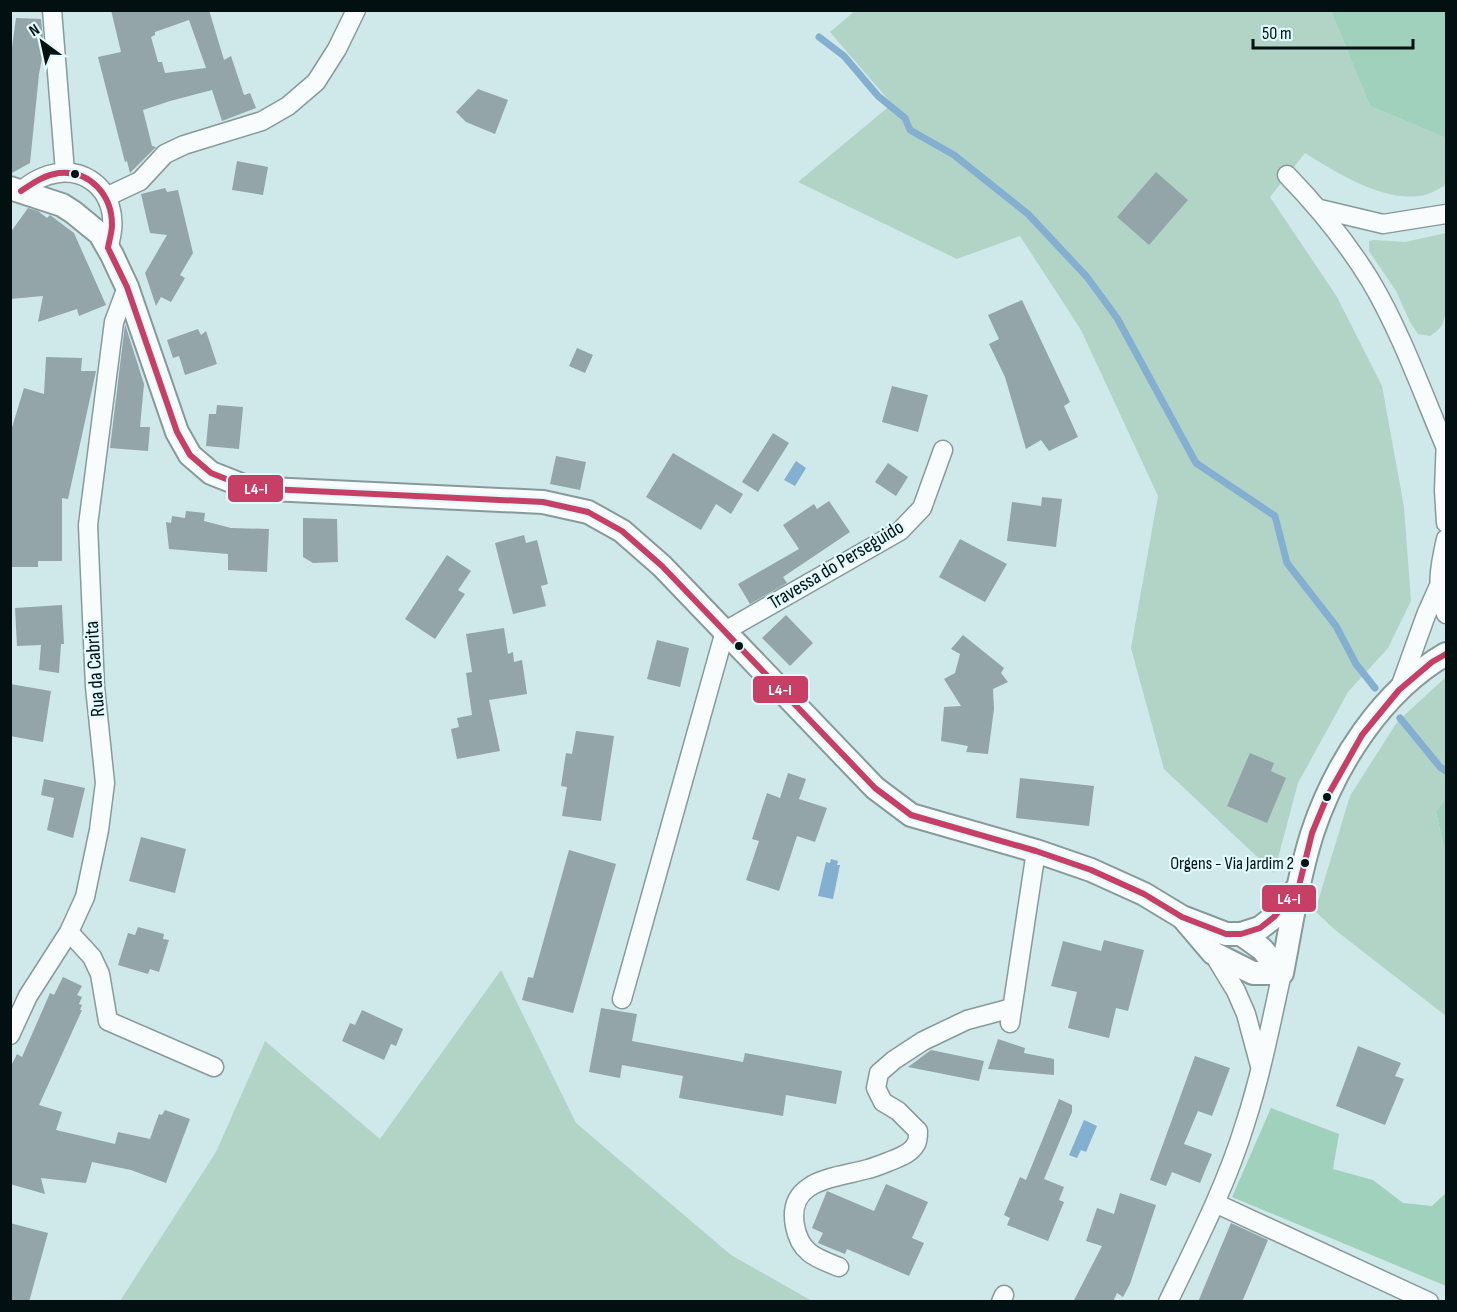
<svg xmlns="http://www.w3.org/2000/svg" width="1457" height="1312" viewBox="0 0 1457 1312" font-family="'Sofia Sans Condensed',sans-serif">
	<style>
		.green { fill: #b2d4c7 }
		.forest { fill: #a0d1bd }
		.water { fill: #83afd0 }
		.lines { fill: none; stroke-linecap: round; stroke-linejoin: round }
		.stream { stroke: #83afd0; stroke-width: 7 }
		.building { fill: #93a5a9; fill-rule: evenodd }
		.minor-casing { stroke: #879a9b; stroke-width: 21 }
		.tertiary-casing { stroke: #879a9b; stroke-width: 26 }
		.minor { stroke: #f8fcfc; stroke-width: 18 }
		.tertiary { stroke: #f8fcfc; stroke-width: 22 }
		.bus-1-casing { stroke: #e0fafd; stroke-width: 10 }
		.bus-1 { stroke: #c83f66; stroke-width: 6 }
		.bus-dot { fill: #021012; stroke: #e0fafd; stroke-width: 2 }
		.labels { text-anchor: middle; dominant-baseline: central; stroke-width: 4.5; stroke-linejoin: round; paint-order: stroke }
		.bus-label { font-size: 18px; fill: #021012; stroke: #e0fafd; text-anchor: end }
		.street-label { font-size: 20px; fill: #021012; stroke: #e0fafd }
		.line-badge { stroke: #e0fafd; stroke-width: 2 }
		.badge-label { font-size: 16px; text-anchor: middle; font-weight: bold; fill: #fff }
	</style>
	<rect width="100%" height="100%" fill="#cfe8ea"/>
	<!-- green -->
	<path class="green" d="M855 11H1331L1370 106 1446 138V185C1440 188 1432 193 1425 195 1386 204 1337 173 1305 153L1270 197 1337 297 1382 386 1404 507 1411 601 1388 648 1348 692 1298 783 1274 873 1164 769 1131 648 1158 496 1081 330 1020 236 957 259 798 182 892 104 830 32Z
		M1446 233V311C1443 325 1442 328 1430 336L1418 334 1410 322 1396 291 1369 251V241L1374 240 1405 242Z
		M1446 677V798L1436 813 1446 857V1016L1334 929 1315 911 1350 796 1397 722Z
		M501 970 576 1123 731 1255 812 1301H120L216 1152 265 1041 380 1139Z"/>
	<!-- forest -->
	<path class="forest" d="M1331 11H1446V138L1370 106Z
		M1446 798V857L1436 812Z
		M1271 1108 1339 1134 1333 1169 1373 1180 1403 1203 1432 1206 1446 1193V1286L1232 1197Z"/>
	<!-- water -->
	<path class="water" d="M796 461 806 468 795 486 784 480Z
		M831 859 838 861 837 865H840L833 899 818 896 826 862 830 863Z
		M1084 1120 1097 1126 1086 1152 1081 1150 1077 1158 1069 1155Z"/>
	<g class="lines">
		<!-- stream -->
		<path class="stream" d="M819 37 844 56 878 96 905 118 910 130 954 155 1028 214 1087 277 1117 318 1196 463 1275 516 1287 563 1336 626 1356 664 1375 688
			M1400 718 1440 767 1446 771"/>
	</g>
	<!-- building -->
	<path class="building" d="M111 10H209L224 60 231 56 244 95 250 93 256 108 222 121 212 90 170 101 143 110 152 146 156 147 130 173 127 161 125 162 98 57 121 52ZM189 20 206 68 165 73 162 62H158L151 37 155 35V32Z
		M16 18 41 19 45 58H42L39 74 30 163 10 174V62Z
		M478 89 508 100 495 134 466 122 456 112Z
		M237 161 268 167 263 195 232 190Z
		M1156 172 1188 200 1149 245 1117 217Z
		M165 188 167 192 178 190 193 253 180 275 185 278 171 302 161 297 156 306 145 273 167 235 150 233 141 194Z
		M28 208 38 211 47 218 50 215 74 233 106 305 79 316 77 309 38 322 43 296 10 299V233Z
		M1022 300 1070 402 1064 406 1078 437 1049 451 1041 440 1026 449 1005 377 989 344 999 339 988 315Z
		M125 324 144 384 140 427H150L148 451 110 448Z
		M198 329 201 335 206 331 217 364 185 375 179 356 173 358 167 340Z
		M577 348 593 355 585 373 569 366Z
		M46 357 82 358 81 371H96L68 499 62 498V561H38V567H11L10 434 24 388 44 394Z
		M892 386 928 395 918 432 882 422Z
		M217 405 243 407 239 449 206 446 209 414H216Z
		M773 433 789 443 758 492 742 482Z
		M673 453 743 494 731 514 716 504 701 530 646 497Z
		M556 456 586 462 580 490 550 484Z
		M888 463 908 477 896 496 875 482Z
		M1042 497 1062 499 1056 547 1007 541 1012 502 1041 506Z
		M829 501 850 532 783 577 787 583 750 604 738 584 799 549 783 525 814 504 817 509Z
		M186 511 205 513 204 521 231 528 269 529 267 572 228 570V554L169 549 166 522 171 523 172 516 185 518Z
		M303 518 337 519 338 562 313 563 303 557Z
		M524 535 526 543 537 540 548 584 541 586 546 606 513 614 495 543Z
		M960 539 1007 564 985 602 939 577Z
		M447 555 471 571 458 590 465 594 435 639 405 619Z
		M62 605 64 644H61L59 673 39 670 41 645 17 646 15 608Z
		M786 615 813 643 790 666 762 638Z
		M504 628 508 654 513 652 514 662 522 660 527 694 489 700 500 751 457 759 451 729 459 727 457 718 472 715 466 673 472 672 466 634Z
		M963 635 1004 668 1001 673 1008 682 993 689 994 709 988 754 966 752 968 746 941 741 944 707 961 706 944 679 955 673 960 654 951 649Z
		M657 640 689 648 680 687 647 679Z
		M10 684 51 691 43 742 10 736Z
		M576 731 614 736 601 821 562 816 567 787 561 786 566 753 572 754Z
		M1250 753 1274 763 1271 771 1286 778 1267 823 1227 806Z
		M788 773 806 779 799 799 827 808 815 842 797 836 779 891 746 880 759 841 752 839 767 793 780 798Z
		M1020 778 1094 786 1089 826 1016 818Z
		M44 779 85 788 73 838 47 830 54 798 41 795Z
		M141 837 186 849 175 893 129 881Z
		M569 850 616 864 573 1013 522 1000 528 977 533 978Z
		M138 927 164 934 163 939 169 940 159 972 150 969 148 974 118 965 128 933 135 935Z
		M1104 940 1144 950 1128 1011 1116 1008 1109 1038 1068 1028 1077 992 1051 986 1063 941 1101 951Z
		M63 977 82 986 77 995 82 997 79 1004 82 1005 80 1010H82L39 1105 62 1112 56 1130 115 1144 118 1132 150 1139 159 1114 162 1115 165 1110 190 1119 166 1183 131 1170 92 1162 86 1183 41 1178 45 1194 10 1184V1068L17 1054 22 1057 50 993 54 995Z
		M601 1008 637 1014 632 1041 743 1062 745 1053 842 1071 836 1104 786 1095 783 1116 679 1098 683 1076 622 1065 620 1078 589 1072Z
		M362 1010 403 1029 396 1046 391 1044 384 1060 342 1041 350 1023 355 1025Z
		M998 1039 1025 1048 1024 1053 1054 1059V1075L988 1069Z
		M1358 1046 1401 1063 1395 1076 1404 1079 1385 1125 1336 1106Z
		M931 1050 984 1061 979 1081 908 1067Z
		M1195 1056 1230 1068 1212 1116 1198 1111 1184 1144 1212 1154 1200 1183 1172 1172 1166 1186 1150 1180Z
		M1059 1099 1072 1105V1112L1044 1179 1064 1187 1059 1200 1064 1202 1048 1241 1007 1225 1010 1218 1004 1215 1020 1177 1026 1180Z
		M886 1184 928 1202 912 1238 924 1243 909 1276 847 1249 845 1254 818 1243 823 1233 812 1228 827 1191 874 1211Z
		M1120 1193 1156 1205 1130 1284 1123 1297 1117 1293 1113 1302H1073L1102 1246 1086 1241 1097 1208 1114 1214Z
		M10 1223 48 1233 29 1302H10Z
		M1231 1223 1268 1240 1242 1302H1198Z"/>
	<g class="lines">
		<defs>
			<path id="minor" d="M52 10 65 172
				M1287 175C1318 207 1346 241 1370 280 1401 332 1422 392 1446 448
				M21 191C70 148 129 186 108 248
				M106 197 140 181 165 154 184 145 262 121 288 106 316 82 337 49 356 10
				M1320 209 1383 224 1446 214
				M1446 438 1444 490 1446 523
				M1446 539C1440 565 1435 589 1446 614
				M1399 690 1426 615 1438 588
				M69 932 92 957 100 974 108 1021 214 1067
				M1213 953 1236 991 1246 1014 1260 1066
				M622 999 725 631 900 531 922 508 943 450
				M1010 1023 1036 851
				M10 1035 28 996 69 932 85 897 99 830 105 783 95 687 88 525 114 322 127 287
				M1215 1203 1429 1302
				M839 1267C816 1258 800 1253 795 1226 786 1179 836 1178 868 1169 876 1167 885 1163 893 1160 902 1156 911 1153 916 1144 918 1141 918 1135 918 1131L898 1111 883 1102 876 1088 879 1073 894 1060 923 1041 967 1020 1012 1008
				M1001 1302 1004 1295
				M1168 1302C1196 1244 1226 1186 1245 1124 1261 1075 1271 1023 1282 973"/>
			<path id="tertiary" d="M10 188 62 205 73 212 100 234 112 255 127 287 177 432 190 455 211 473 249 488 543 502 588 512 622 531 662 566 875 788 911 815 1036 851 1091 870 1144 894 1182 917 1226 934H1241L1260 928 1274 917 1299 886
				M1184 919 1213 953 1253 973H1282
				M1241 934 1262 949 1282 973
				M1282 973C1291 926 1298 879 1312 834 1335 764 1382 691 1446 654"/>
		</defs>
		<!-- minor casing -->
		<use href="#minor" class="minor-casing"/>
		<!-- tertiary casing -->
		<use href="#tertiary" class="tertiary-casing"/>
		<!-- minor -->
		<use href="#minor" class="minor"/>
		<!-- tertiary -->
		<use href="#tertiary" class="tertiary"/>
		<defs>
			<path id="bus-1" d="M21 191C33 183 44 175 59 173 90 170 112 195 112 225 112 232 109 241 108 248
				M108 248 127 287 177 432 190 455 211 473 249 488 543 502 588 512 622 531 662 566 875 788 911 815 1036 851 1091 870 1144 894 1182 917 1226 934H1241L1260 928 1274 917 1299 886 1312 833 1327 797 1362 735 1399 690 1432 662 1446 654"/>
		</defs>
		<!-- bus-1 casing -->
		<use href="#bus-1" class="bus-1-casing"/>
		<!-- bus-1 -->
		<use href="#bus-1" class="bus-1"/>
	</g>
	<!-- markers -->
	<g class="bus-dot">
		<circle cx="75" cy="174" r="5"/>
		<circle cx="739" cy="646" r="5"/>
		<circle cx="1327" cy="797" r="5"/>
		<circle cx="1305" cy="863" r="5"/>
	</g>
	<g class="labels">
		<!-- bus labels -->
		<g class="bus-label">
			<text x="1294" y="863">Orgens - Via Jardim 2</text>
		</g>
		<!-- street labels -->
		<g class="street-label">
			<text transform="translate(836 565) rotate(-31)">Travessa do Perseguido</text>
			<text transform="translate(95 669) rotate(-94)">Rua da Cabrita</text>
		</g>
	</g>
	<g class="line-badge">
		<rect x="227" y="474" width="57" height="29" rx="6" fill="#c83f66"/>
		<rect x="752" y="675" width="57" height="29" rx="6" fill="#c83f66"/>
		<rect x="1261" y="884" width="56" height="29" rx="6" fill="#c83f66"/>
	</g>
	<g class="badge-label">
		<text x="256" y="494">L4-I</text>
		<text x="780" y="695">L4-I</text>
		<text x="1289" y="904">L4-I</text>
	</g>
	<!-- border -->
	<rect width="1457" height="1312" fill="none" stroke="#021012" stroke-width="24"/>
	<!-- north arrow -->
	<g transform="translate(42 42) rotate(327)" stroke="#e0fafd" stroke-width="4.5" paint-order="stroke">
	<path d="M0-4.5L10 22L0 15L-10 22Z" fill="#021012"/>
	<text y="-9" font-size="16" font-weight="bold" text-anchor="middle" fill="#021012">N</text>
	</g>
	<!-- scale -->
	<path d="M1253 39v9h160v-9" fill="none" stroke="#021012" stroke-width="3"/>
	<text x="1262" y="39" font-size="18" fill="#021012" stroke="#e0fafd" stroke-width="4.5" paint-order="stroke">50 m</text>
</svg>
